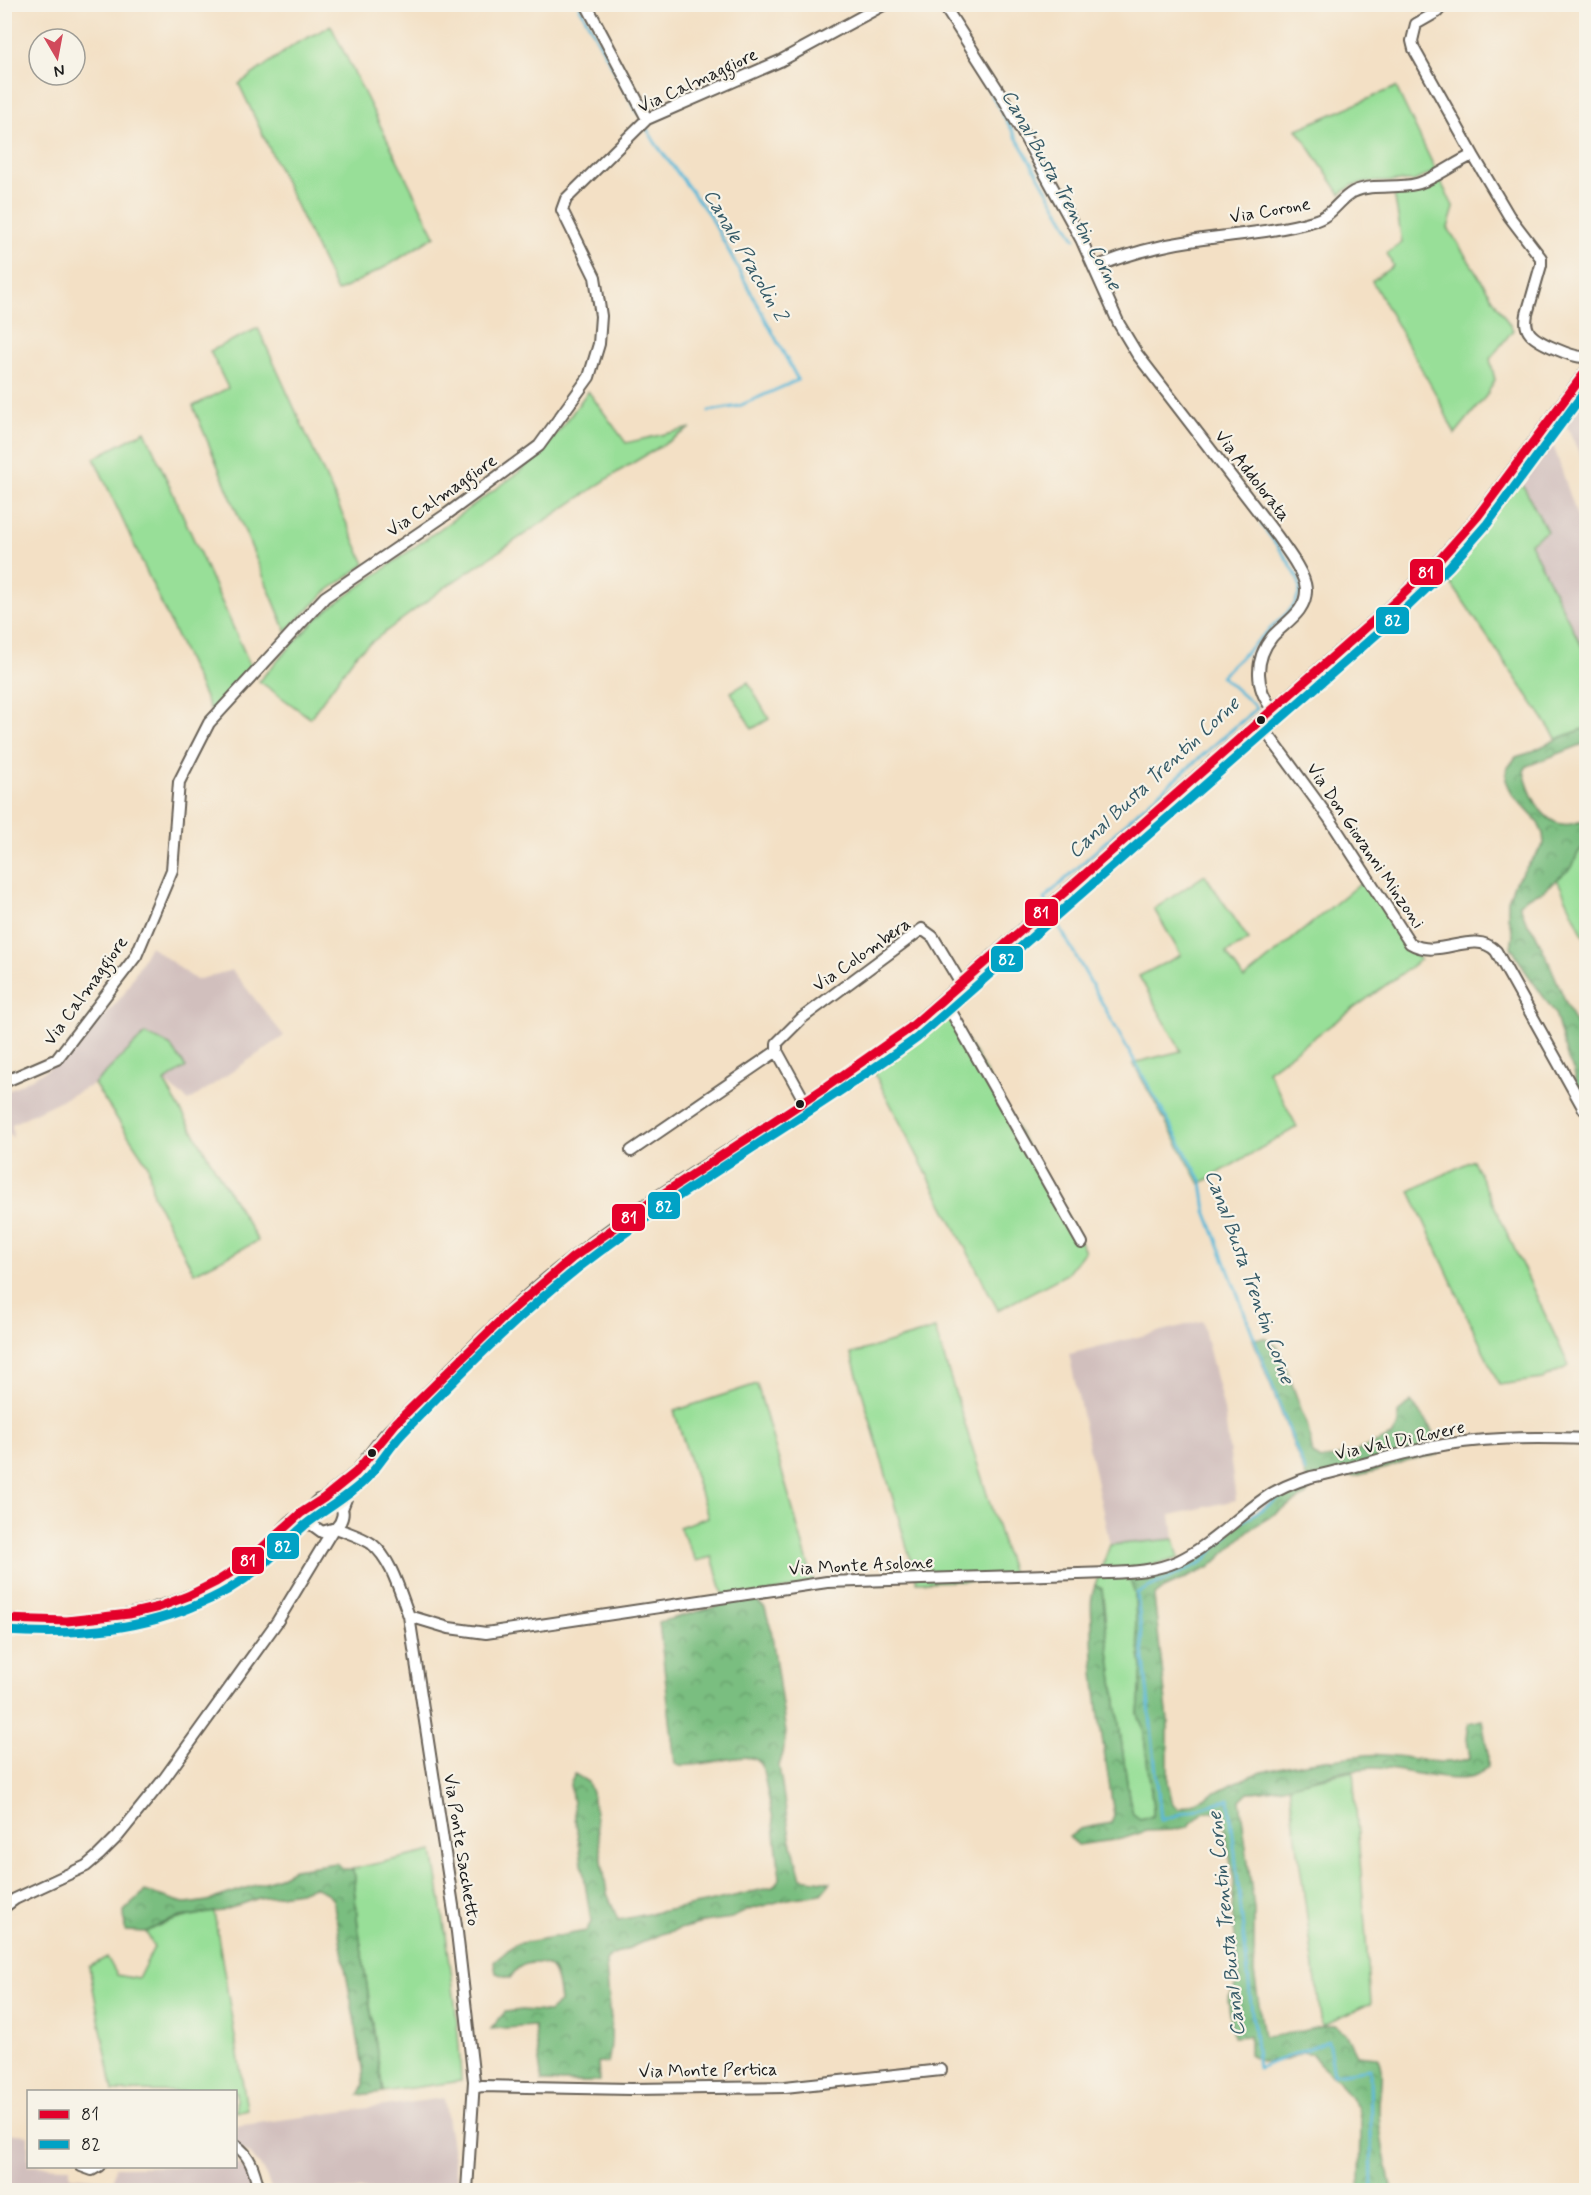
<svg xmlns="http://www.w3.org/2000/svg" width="1591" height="2195" viewBox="0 0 1591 2195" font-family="Mynerve,sans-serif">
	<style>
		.industrial { fill: #d1bfbd }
		.grass { fill: #98df98; stroke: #5a7e5a; stroke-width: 1.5 }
		.forest { fill: url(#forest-crowns); stroke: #4b6d4e; stroke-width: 1.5 }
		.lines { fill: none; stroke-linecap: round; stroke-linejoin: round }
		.stream { stroke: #5ab8d8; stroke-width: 3 }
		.minor-casing { stroke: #676157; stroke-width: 14 }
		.minor { stroke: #fff; stroke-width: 10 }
		.bus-1-casing { stroke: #f7f3e8; stroke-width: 14 }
		.bus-2-casing { stroke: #f7f3e8; stroke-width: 14 }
		.bus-1 { stroke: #e4002b; stroke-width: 9 }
		.bus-2 { stroke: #01a2c5; stroke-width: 9 }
		.bus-dot { fill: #1c1c1c; stroke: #f7f3e8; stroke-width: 2 }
		.labels { text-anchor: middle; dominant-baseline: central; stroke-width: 4.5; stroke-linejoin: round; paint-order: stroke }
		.street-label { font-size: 18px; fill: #1c1c1c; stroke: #f7f3e8 }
		.water-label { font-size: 20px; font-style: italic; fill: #355a67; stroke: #f7f3e8 }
		.line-badge { stroke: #f7f3e8; stroke-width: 2 }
		.badge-label { font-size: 16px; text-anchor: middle; font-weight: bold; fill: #fff }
	</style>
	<defs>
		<pattern id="forest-crowns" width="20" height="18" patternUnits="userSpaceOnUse" patternTransform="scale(1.5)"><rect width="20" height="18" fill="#7abe80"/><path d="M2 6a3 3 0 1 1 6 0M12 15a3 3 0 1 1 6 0" fill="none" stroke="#639a68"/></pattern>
	</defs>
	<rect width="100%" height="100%" fill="#f7f3e8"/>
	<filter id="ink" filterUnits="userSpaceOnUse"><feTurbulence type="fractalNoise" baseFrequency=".0167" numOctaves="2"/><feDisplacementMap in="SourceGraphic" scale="12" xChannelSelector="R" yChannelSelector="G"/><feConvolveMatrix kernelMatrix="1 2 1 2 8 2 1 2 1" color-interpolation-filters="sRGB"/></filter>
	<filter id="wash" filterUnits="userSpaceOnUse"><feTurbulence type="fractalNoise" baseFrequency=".008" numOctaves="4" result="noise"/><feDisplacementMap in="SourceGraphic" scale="24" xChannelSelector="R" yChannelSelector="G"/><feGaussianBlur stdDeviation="1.35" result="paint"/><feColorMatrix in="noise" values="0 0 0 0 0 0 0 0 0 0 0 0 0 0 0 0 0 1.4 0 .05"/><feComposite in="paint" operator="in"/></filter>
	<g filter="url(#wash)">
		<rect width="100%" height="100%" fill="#f3e0c5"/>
		<!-- industrial -->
		<path class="industrial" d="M1586 385V469L1563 417Z
			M1550 435 1586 543V655L1529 543 1519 478Z
			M150 946 196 980 232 970 284 1036 189 1101 164 1082 186 1067 145 1035 94 1084 12 1124 13 1138 5 1130 4 1093 43 1072 69 1054 85 1038 123 995Z
			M1202 1321 1224 1410 1236 1500 1171 1515 1174 1539 1110 1545 1069 1354Z
			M444 2098 459 2190H272L265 2174 259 2164 251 2156 236 2146V2126Z
			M4 2133 28 2135V2166L70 2167V2176L113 2180 115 2167 236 2166V2162L248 2173 257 2190H5Z"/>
		<!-- grass -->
		<path class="grass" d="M331 26 435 236 389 265 337 292 239 84 297 43Z
			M1396 87 1436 171 1414 181 1373 182 1353 185 1340 194 1297 129Z
			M1439 178 1454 208 1448 228 1513 330 1490 359 1495 380 1486 396 1455 434 1438 398 1372 281 1393 266 1387 253 1402 243 1394 192 1416 189Z
			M258 328 365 564 326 592 286 631 193 406 228 388 210 351Z
			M588 391 626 443 691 428 621 470 444 588 357 653 310 718 259 681 316 619 335 604 518 473C548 447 566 423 588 391Z
			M145 431 251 667 212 713 94 458Z
			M1519 478 1547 531 1530 543 1586 655V728L1557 739 1442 570 1473 537Z
			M748 682 769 719 752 729 731 692Z
			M1586 843V941L1557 879 1572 867 1578 853Z
			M1205 875 1249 940 1226 953 1244 979 1365 879 1420 960 1268 1071 1297 1127 1200 1184 1133 1063 1181 1051 1139 976 1181 955 1154 909Z
			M942 1008 975 1053 1085 1251 1067 1274 998 1310 870 1065Z
			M145 1034 170 1045 186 1067 164 1082 258 1241 194 1273 153 1195 148 1165 94 1084Z
			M1473 1160 1569 1366 1542 1379 1499 1385 1410 1191Z
			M935 1329 1014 1580 917 1582 851 1354Z
			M757 1384 814 1584 740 1598 726 1604 712 1557 696 1561 679 1527 708 1517 674 1411Z
			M1174 1539 1179 1558 1162 1563 1125 1568 1133 1586 1135 1594 1136 1626 1142 1667 1138 1714 1143 1728 1153 1807V1816L1140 1819 1133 1814 1129 1797 1107 1636 1102 1589 1095 1585 1110 1545Z
			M1353 1771 1371 2003 1322 2026 1289 1785Z
			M433 1851C445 1927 458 2004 461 2081L383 2092 358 1926 354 1887 355 1876 352 1869Z
			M214 1912 247 2109 236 2112V2092L113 2091 89 1967 107 1957 117 1975 138 1979 154 1947 146 1932C169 1920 189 1916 214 1912Z"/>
		<!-- forest -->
		<path class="forest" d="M1586 728V743L1527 766 1524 771C1528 790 1540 821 1562 824 1570 826 1579 822 1586 820V843L1578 853 1572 867 1543 891 1528 897 1519 904 1526 921 1535 933 1548 960 1573 1019 1586 1040V1100L1580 1104 1574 1071 1568 1060 1555 1013 1524 969 1511 947 1513 935 1508 917V900L1515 882 1544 844 1543 834 1537 821 1512 794 1506 780 1507 769 1516 757 1529 753 1557 739Z
			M1264 1338 1278 1346 1308 1428 1313 1455 1321 1460 1349 1454 1392 1436 1398 1426V1413L1411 1401 1445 1448 1436 1455 1408 1460 1387 1468 1355 1476H1332L1315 1481 1306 1495 1250 1529 1210 1567 1164 1588 1154 1596 1168 1721V1782L1173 1805 1179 1809C1205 1800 1227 1784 1253 1775 1286 1764 1331 1759 1366 1755 1400 1751 1437 1770 1470 1758L1467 1738 1469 1723 1482 1720 1488 1753V1766C1485 1769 1482 1773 1478 1775 1455 1787 1400 1767 1373 1768 1330 1769 1290 1791 1248 1792L1240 1800 1254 1909V1972L1264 2037C1288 2036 1311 2027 1335 2025L1346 2033 1357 2055 1377 2057C1386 2072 1378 2094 1379 2112 1380 2138 1386 2165 1392 2190H1360L1361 2123 1358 2108 1339 2081 1319 2063 1312 2054 1303 2052 1286 2060 1263 2062 1249 2054V2036L1233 2037 1228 1999 1238 1981 1239 1972 1232 1911 1234 1882 1223 1817 1214 1811 1204 1812 1187 1827 1172 1830 1146 1831 1122 1839 1077 1845 1069 1837 1080 1829 1111 1823 1114 1815C1105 1753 1092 1689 1092 1626 1092 1611 1089 1600 1095 1585L1102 1589 1107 1636 1129 1797 1133 1814 1140 1819 1153 1816V1807L1143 1728 1138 1714 1142 1667 1136 1626 1135 1594 1129 1578C1149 1575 1166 1573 1184 1565 1200 1557 1215 1544 1229 1532 1253 1514 1279 1494 1308 1483L1253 1339Z
			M740 1598 754 1600 765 1608 771 1629 786 1733 783 1753 779 1766 790 1837 801 1878 831 1882 821 1894 788 1899 748 1910 732 1918 710 1921 661 1934 611 1956 606 1961C607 1995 616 2029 608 2063L598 2062 599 2082H542L534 2026 491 2029 505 2012 522 2010 549 2012 560 2002C559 1992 558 1977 552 1969 546 1961 527 1962 520 1967 516 1969 513 1974 510 1978L496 1973 494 1962 515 1944 586 1931 591 1922 570 1784 575 1774 588 1782 592 1793 607 1893 618 1920 704 1903 773 1887 780 1878 774 1824 762 1765C760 1763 758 1760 755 1759 736 1752 698 1770 675 1764L659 1622 726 1604Z
			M336 1863 344 1869H352L355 1876 354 1887 358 1926 383 2092 359 2095 364 2085 363 2068 333 1900 327 1893 314 1887 300 1892 259 1898 222 1911 181 1917 164 1923 146 1932 125 1931 124 1911 145 1891 187 1904 207 1901 277 1878 294 1869Z"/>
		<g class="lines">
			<!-- stream -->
			<path class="stream" d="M578 4 638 113
				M964 47 1075 239
				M644 124 656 144 710 216 798 380 739 406 709 411
				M1261 524C1271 538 1301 573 1300 589 1299 597 1295 604 1290 610L1221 676 1257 708 1142 808 1044 899 1202 1182 1206 1211 1305 1472
				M1243 1521 1284 1495 1308 1486
				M1229 1533 1203 1562 1137 1593 1161 1820 1229 1799 1258 2068 1328 2041 1334 2074 1370 2069 1372 2190"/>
		</g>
	</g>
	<g filter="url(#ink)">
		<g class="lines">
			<defs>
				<path id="minor" d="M586 4 647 119
					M943 4 1005 101 1081 239 1119 324 1137 354 1277 536C1286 549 1305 573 1306 589 1307 612 1284 623 1272 637 1254 660 1255 688 1273 710
					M1444 4 1437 12 1416 24 1412 41 1414 49 1473 155
					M1095 267C1127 254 1161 245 1196 240 1235 234 1275 232 1313 221 1333 216 1337 201 1353 192 1372 183 1396 189 1416 184 1435 179 1454 163 1473 155L1509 216 1541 258V265L1527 314C1526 320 1525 326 1529 332 1535 342 1574 358 1585 357L1586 360
					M1259 722 1329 818 1410 943C1439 961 1473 928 1496 951L1584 1109
					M944 999 1082 1243
					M4 1082 57 1059 136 956 172 870 179 782 209 723 325 597 447 514 539 446 589 377 599 344 601 316 595 277 562 210 566 199 647 119 780 61 885 4
					M805 1102 777 1051V1043L802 1018 922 929 933 937 961 984
					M631 1151 777 1051
					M324 1498 356 1472 382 1438 396 1423C452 1369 510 1306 572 1258 679 1175 801 1111 910 1028L1395 602 1441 558 1478 516 1586 371
					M342 1509 356 1473
					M336 1528C348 1533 362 1537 372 1544 392 1560 400 1593 409 1616L457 1932 474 2081 467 2190
					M283 1530 311 1524
					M409 1616 449 1628 486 1633 827 1582 1109 1573C1132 1572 1156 1571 1178 1561 1210 1546 1236 1518 1265 1498 1279 1488 1295 1482 1311 1477 1350 1469 1388 1456 1427 1448 1479 1437 1534 1437 1586 1439
					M4 1619C88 1627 172 1616 242 1566 260 1553 274 1538 290 1522 295 1517 303 1514 309 1510 312 1507 314 1503 318 1500 339 1492 351 1512 336 1528L322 1532 311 1524 309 1509
					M4 1907 15 1899 86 1866 99 1855 118 1836 164 1779 277 1622 332 1531
					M474 2088 482 2086 631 2089 785 2087 941 2070
					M236 2146C251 2155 255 2174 259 2190
					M81 2166 92 2170 99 2166"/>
			</defs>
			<!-- minor casing -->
			<use href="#minor" class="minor-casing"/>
			<!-- minor -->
			<use href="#minor" class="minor"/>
			<defs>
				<path id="bus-1" d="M4 1619 67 1621 129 1614 159 1607 188 1596 216 1582 243 1565 301 1513 324 1498 356 1472 396 1423 504 1317 572 1258 655 1199 826 1087 910 1028 1395 602 1441 558 1478 516 1586 371"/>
				<path id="bus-2" d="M4 1631C68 1635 132 1632 192 1607 218 1597 243 1582 264 1564 278 1552 291 1537 305 1525 324 1510 345 1499 363 1482 378 1468 388 1449 402 1434 457 1376 515 1318 578 1268 686 1184 807 1118 917 1038L1403 611 1449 567 1487 524 1586 390"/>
			</defs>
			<!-- bus-1 casing -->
			<use href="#bus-1" class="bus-1-casing"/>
			<!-- bus-2 casing -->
			<use href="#bus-2" class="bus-2-casing"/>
			<!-- bus-1 -->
			<use href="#bus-1" class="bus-1"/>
			<!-- bus-2 -->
			<use href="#bus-2" class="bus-2"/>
		</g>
	</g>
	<!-- markers -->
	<g class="bus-dot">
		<circle cx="1261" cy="720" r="5"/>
		<circle cx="800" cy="1104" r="5"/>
		<circle cx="372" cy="1453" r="5"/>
	</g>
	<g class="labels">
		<!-- street labels -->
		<g class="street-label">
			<text transform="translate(698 81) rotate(-25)">Via Calmaggiore</text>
			<text transform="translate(1270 211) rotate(-10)">Via Corone</text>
			<text transform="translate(1252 476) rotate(52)">Via Addolorata</text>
			<text transform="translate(442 496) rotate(-35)">Via Calmaggiore</text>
			<text transform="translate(1365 846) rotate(56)">Via Don Giovanni Minzoni</text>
			<text transform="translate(862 955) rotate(-35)">Via Colombera</text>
			<text transform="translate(86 991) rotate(-54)">Via Calmaggiore</text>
			<text transform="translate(1400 1441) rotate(-12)">Via Val Di Rovere</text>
			<text transform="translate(861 1566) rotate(-3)">Via Monte Asolone</text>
			<text transform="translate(461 1850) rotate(81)">Via Ponte Sacchetto</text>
			<text transform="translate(708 2071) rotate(-1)">Via Monte Pertica</text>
		</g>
		<!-- water labels -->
		<g class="water-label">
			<text transform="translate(1061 190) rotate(61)">Canal Busta Trentin Corne</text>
			<text transform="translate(745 255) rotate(60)">Canale Pracolin 2</text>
			<text transform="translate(1154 778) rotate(-43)">Canal Busta Trentin Corne</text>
			<text transform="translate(1249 1277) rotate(70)">Canal Busta Trentin Corne</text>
			<text transform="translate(1227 1924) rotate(-96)">Canal Busta Trentin Corne</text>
		</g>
	</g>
	<g class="line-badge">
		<rect x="1409" y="558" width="35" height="28" rx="6" fill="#e4002b"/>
		<rect x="1375" y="606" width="35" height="29" rx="6" fill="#01a2c5"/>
		<rect x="1024" y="898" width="35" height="29" rx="6" fill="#e4002b"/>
		<rect x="990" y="945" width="34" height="28" rx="6" fill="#01a2c5"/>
		<rect x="647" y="1191" width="34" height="29" rx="6" fill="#01a2c5"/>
		<rect x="611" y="1203" width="35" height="29" rx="6" fill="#e4002b"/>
		<rect x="266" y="1532" width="34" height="28" rx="6" fill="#01a2c5"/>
		<rect x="231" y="1546" width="34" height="29" rx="6" fill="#e4002b"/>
	</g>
	<g class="badge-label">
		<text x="1426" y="578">81</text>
		<text x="1393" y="626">82</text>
		<text x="1041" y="918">81</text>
		<text x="1007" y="965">82</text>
		<text x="664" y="1212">82</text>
		<text x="629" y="1223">81</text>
		<text x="283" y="1552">82</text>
		<text x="248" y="1566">81</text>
	</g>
	<!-- margin -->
	<rect width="1591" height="2195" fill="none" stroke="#f7f3e8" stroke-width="24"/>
	<!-- legend -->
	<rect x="27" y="2090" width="210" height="78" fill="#f7f3e8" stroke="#9f9d96" stroke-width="1.5"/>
	<rect x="39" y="2110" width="30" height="9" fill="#e4002b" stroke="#9f9d96" stroke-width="1.5"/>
	<text x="81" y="2120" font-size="18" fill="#1c1c1c">81</text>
	<rect x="39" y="2140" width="30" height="9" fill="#01a2c5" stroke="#9f9d96" stroke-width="1.5"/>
	<text x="81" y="2150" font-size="18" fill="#1c1c1c">82</text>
	<!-- north arrow -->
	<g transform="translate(57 57) rotate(170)"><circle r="28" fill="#f7f3e8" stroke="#9f9d96" stroke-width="1.5"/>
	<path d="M0-4.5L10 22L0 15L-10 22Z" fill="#d1495b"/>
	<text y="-9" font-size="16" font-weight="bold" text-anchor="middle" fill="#1c1c1c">N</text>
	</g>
</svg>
